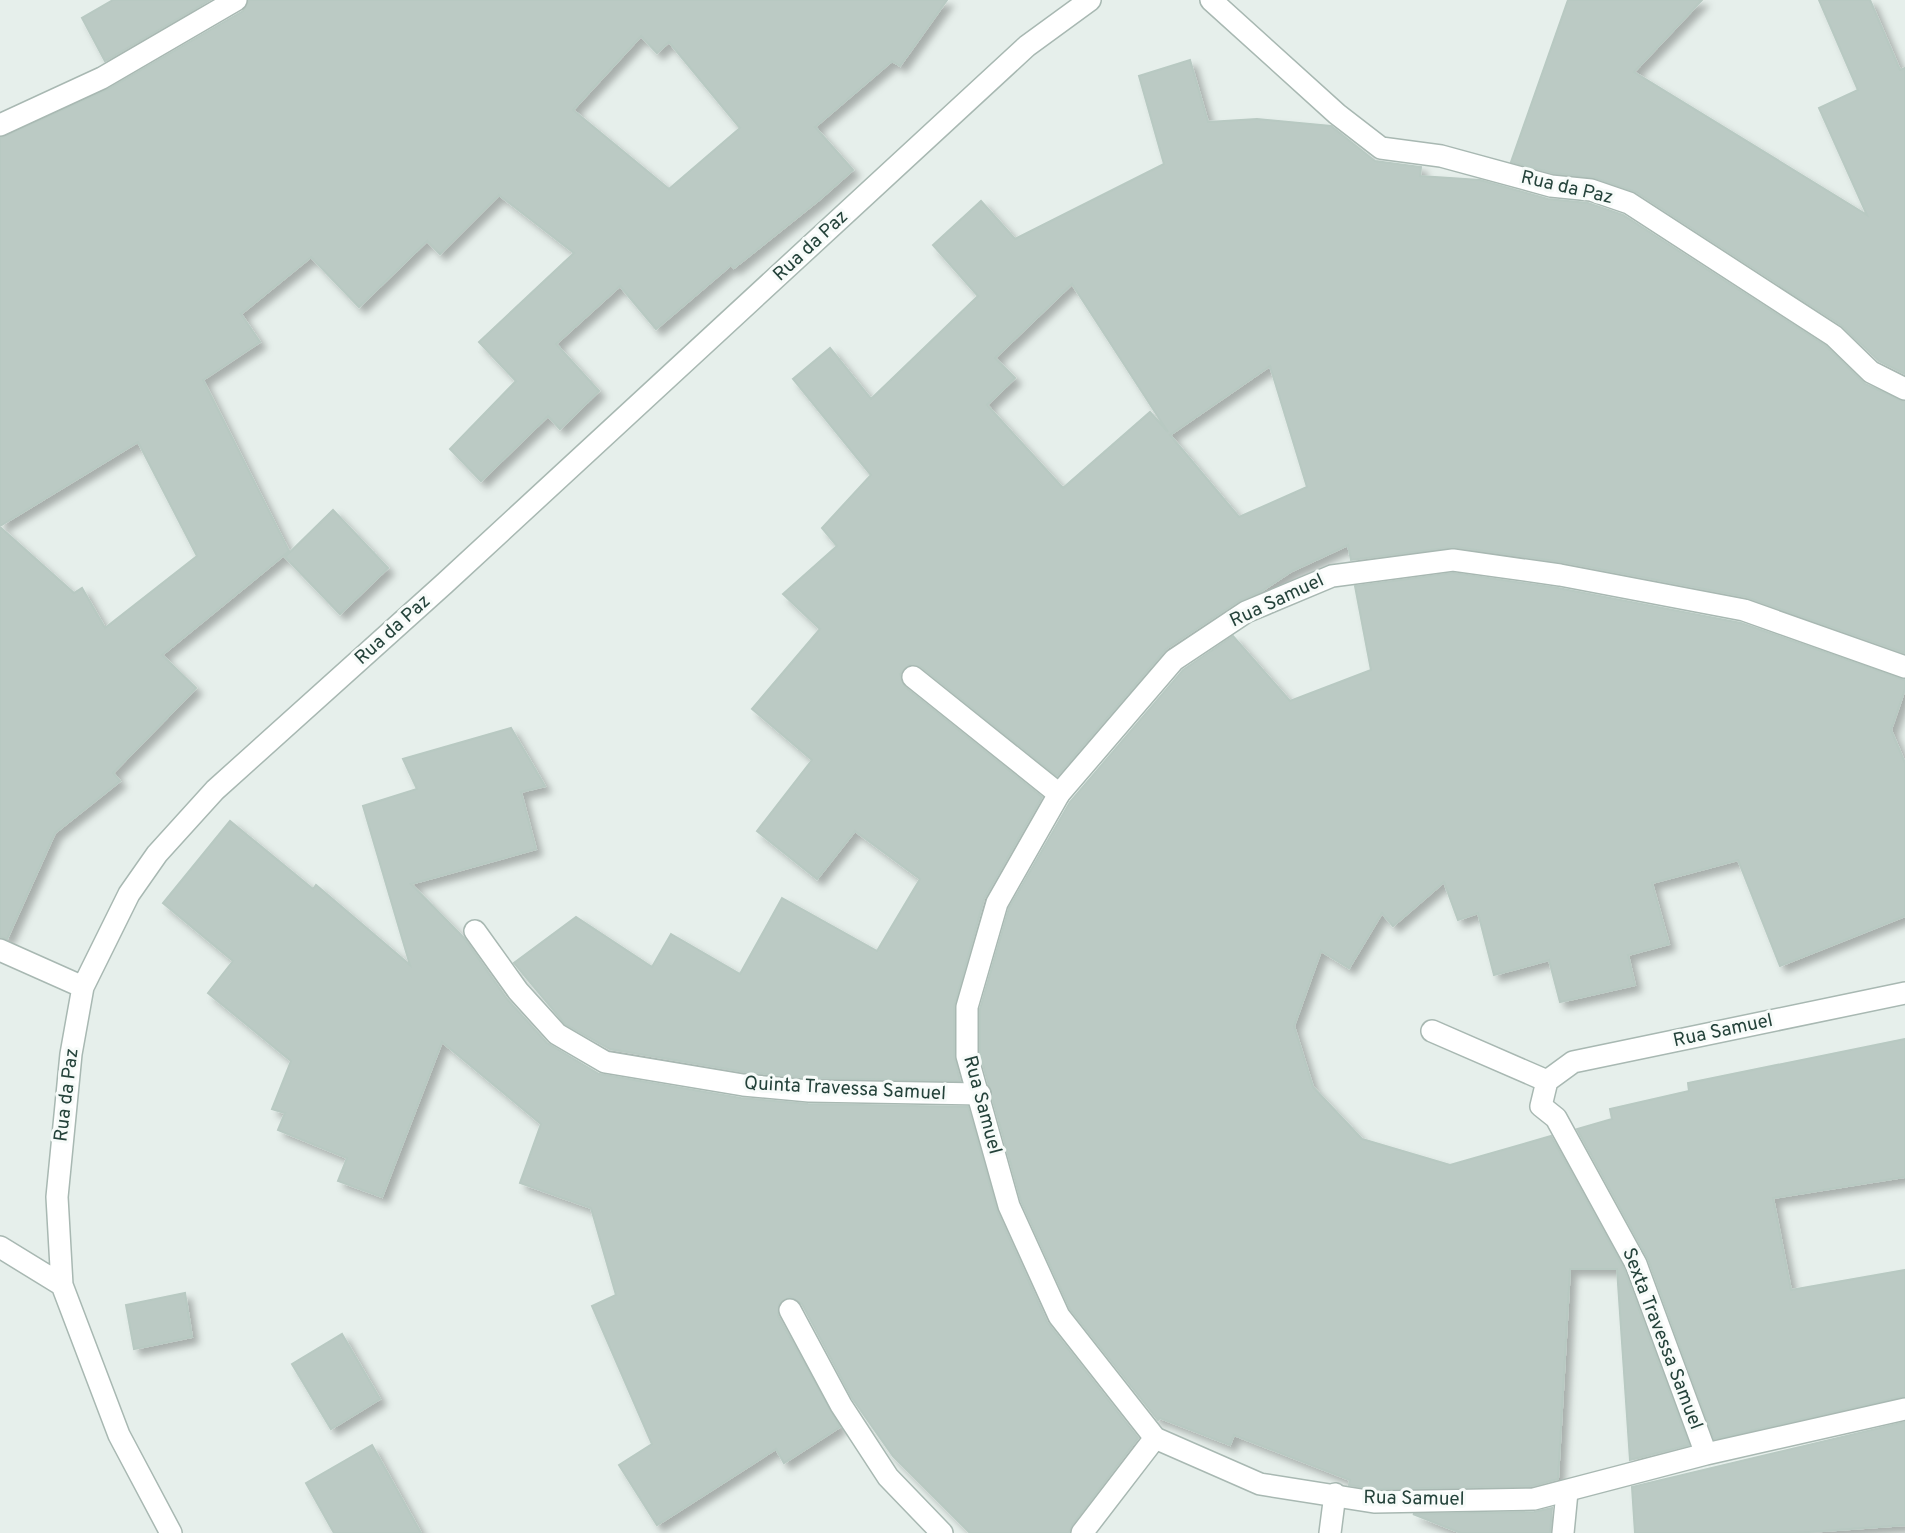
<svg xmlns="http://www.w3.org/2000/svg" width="1905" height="1533" viewBox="0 0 1905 1533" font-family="Overpass,sans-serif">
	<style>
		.building { fill: #bbcac4; stroke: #b8c9c2; stroke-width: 2; fill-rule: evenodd; filter: url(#shadow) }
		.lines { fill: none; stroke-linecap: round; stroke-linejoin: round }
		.lane-casing { stroke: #a8b8b2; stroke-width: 24 }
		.street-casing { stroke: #a8b8b2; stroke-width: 24 }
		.lane { stroke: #fff; stroke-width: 21 }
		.street { stroke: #fff; stroke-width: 21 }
		.labels { text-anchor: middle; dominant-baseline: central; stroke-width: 6; stroke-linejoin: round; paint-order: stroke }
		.street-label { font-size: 19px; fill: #24423a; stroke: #f7fbf9 }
	</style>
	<defs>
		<filter id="shadow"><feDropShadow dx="6" dy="6" stdDeviation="3.5" flood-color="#0004"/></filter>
	</defs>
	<rect width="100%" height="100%" fill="#e6efeb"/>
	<!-- building -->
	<path class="building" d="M113 0H210L105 61 82 18Z
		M249 0H947L900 66 892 61 815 127 853 170 819 200 734 268 731 265 656 329 620 286 556 344 599 391 560 429 548 416 481 481 450 449 516 381 479 342 574 253 499 195 440 254 427 241 359 307 311 257 241 314 260 342 203 380 289 551 162 655 196 688 113 773 120 781 55 833 7 939 0 937V527L74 593 82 588 105 628 197 556 138 442 0 526V138L108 89 243 11ZM641 36 657 53 669 42 740 128 669 189 573 110Z
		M1568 0H1702L1634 72 1867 215 1819 108 1858 90 1819 0H1870L1900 70 1905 68V374L1879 361 1841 325 1636 192 1595 178 1553 173 1511 162Z
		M1190 60 1208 122 1257 119 1331 126 1375 161 1421 167 1420 176 1480 180 1548 199 1588 203 1623 215 1826 346 1865 384 1905 402V653L1746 597 1562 562 1455 547 1351 560 1348 545 1292 571 1260 592 1239 601 1166 649 1057 776 921 667 909 665 900 674 905 687 1042 797 984 899 954 1007V1056L960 1081 810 1078 745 1072 610 1049 565 1024 514 963 576 917 652 967 671 934 740 974 782 898 877 951 920 879 855 831 817 879 757 831 812 760 752 709 820 629 783 594 837 546 822 528 871 475 793 379 830 348 871 399 978 296 933 245 981 201 1015 239 1164 164 1139 76ZM1072 284 1168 432 1150 412 1063 488 987 405 1015 378 995 358ZM1270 366 1307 487 1239 517 1170 435Z
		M333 510 388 568 340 614 285 557Z
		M1453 573 1558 588 1741 623 1905 680V689L1891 730 1905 763V916L1780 966 1738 860 1652 883 1669 944 1628 955 1635 985 1560 1002 1549 960 1494 975 1478 913 1458 920 1444 882 1393 926 1382 913 1349 968 1321 951 1294 1026 1313 1087 1362 1139 1450 1165 1551 1136 1624 1269 1689 1445 1630 1460 1617 1269H1570L1558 1479 1532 1486 1375 1489 1349 1485 1350 1480 1234 1435 1230 1445 1160 1418 1158 1420 1070 1309 1021 1201 980 1054V1009L1009 908 1070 802 1183 670 1233 636 1290 701 1371 670 1355 586Z
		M511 728 545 786 521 792 536 849 411 884 464 938 507 999 547 1043 599 1074 741 1098 808 1104 968 1107 997 1211 1047 1322 1138 1438 1072 1525 1069 1533H970L893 1456 852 1398 802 1304 790 1297 779 1304 778 1316 840 1427 784 1463 776 1449 657 1525 619 1465 652 1444 592 1306 616 1295 591 1208 520 1183 541 1124 442 1042 382 1197 338 1181 347 1158 278 1130 285 1113 272 1109 291 1061 208 993 233 961 163 903 230 821 313 889 316 885 410 965 363 806 417 789 403 759Z
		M1905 1039V1177L1773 1198 1791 1290 1905 1270V1396L1714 1439 1648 1259 1577 1129 1612 1119 1610 1109 1689 1091 1688 1083Z
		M185 1293 192 1337 134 1349 126 1305Z
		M342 1334 380 1399 331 1429 292 1364Z
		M1905 1422V1525L1795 1533H1635L1632 1487Z
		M372 1445 421 1533H334L306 1483Z
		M1552 1508 1550 1533H1461L1413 1514 1534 1512Z"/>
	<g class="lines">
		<defs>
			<path id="lane" d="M0 125 102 78 236 0
				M913 677 1059 794
				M475 931 518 991 557 1034 605 1062 743 1085 809 1091 980 1094
				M790 1310 841 1405 888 1477 942 1533
				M1082 1533 1155 1438
				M1330 1533 1335 1494
				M1563 1533 1567 1492"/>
			<path id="street" d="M1211 0 1337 114 1381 148 1441 156 1551 186 1591 190 1629 203 1834 336 1871 372 1905 389
				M1905 667 1744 610 1560 575 1453 560 1332 576 1246 612 1174 660 1059 794 997 903 967 1007V1056L1009 1206 1059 1316 1155 1438 1260 1484 1374 1502 1534 1499 1706 1454 1905 1409
				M0 950 83 987
				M1432 1031 1547 1081 1573 1062 1905 993
				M1547 1081 1541 1106 1556 1118 1636 1264 1706 1454
				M0 1247 62 1285
				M171 1533 119 1435 62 1285 57 1197 71 1054 83 987 129 894 157 854 215 790 444 584 1027 46 1090 0"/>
		</defs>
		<!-- lane casing -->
		<use href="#lane" class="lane-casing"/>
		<!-- street casing -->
		<use href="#street" class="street-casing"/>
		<!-- lane -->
		<use href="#lane" class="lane"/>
		<!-- street -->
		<use href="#street" class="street"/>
	</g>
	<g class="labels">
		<!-- street labels -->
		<g class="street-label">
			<text transform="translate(1567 188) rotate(13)">Rua da Paz</text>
			<text transform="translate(811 246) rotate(-43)">Rua da Paz</text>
			<text transform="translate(1277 601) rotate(-25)">Rua Samuel</text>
			<text transform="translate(393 630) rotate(-42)">Rua da Paz</text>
			<text transform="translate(1723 1031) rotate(-12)">Rua Samuel</text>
			<text transform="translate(845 1089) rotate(3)">Quinta Travessa Samuel</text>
			<text transform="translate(67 1095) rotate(-83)">Rua da Paz</text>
			<text transform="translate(982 1105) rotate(75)">Rua Samuel</text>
			<text transform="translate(1662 1339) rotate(69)">Sexta Travessa Samuel</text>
			<text transform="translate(1414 1499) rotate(1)">Rua Samuel</text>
		</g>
	</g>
</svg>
